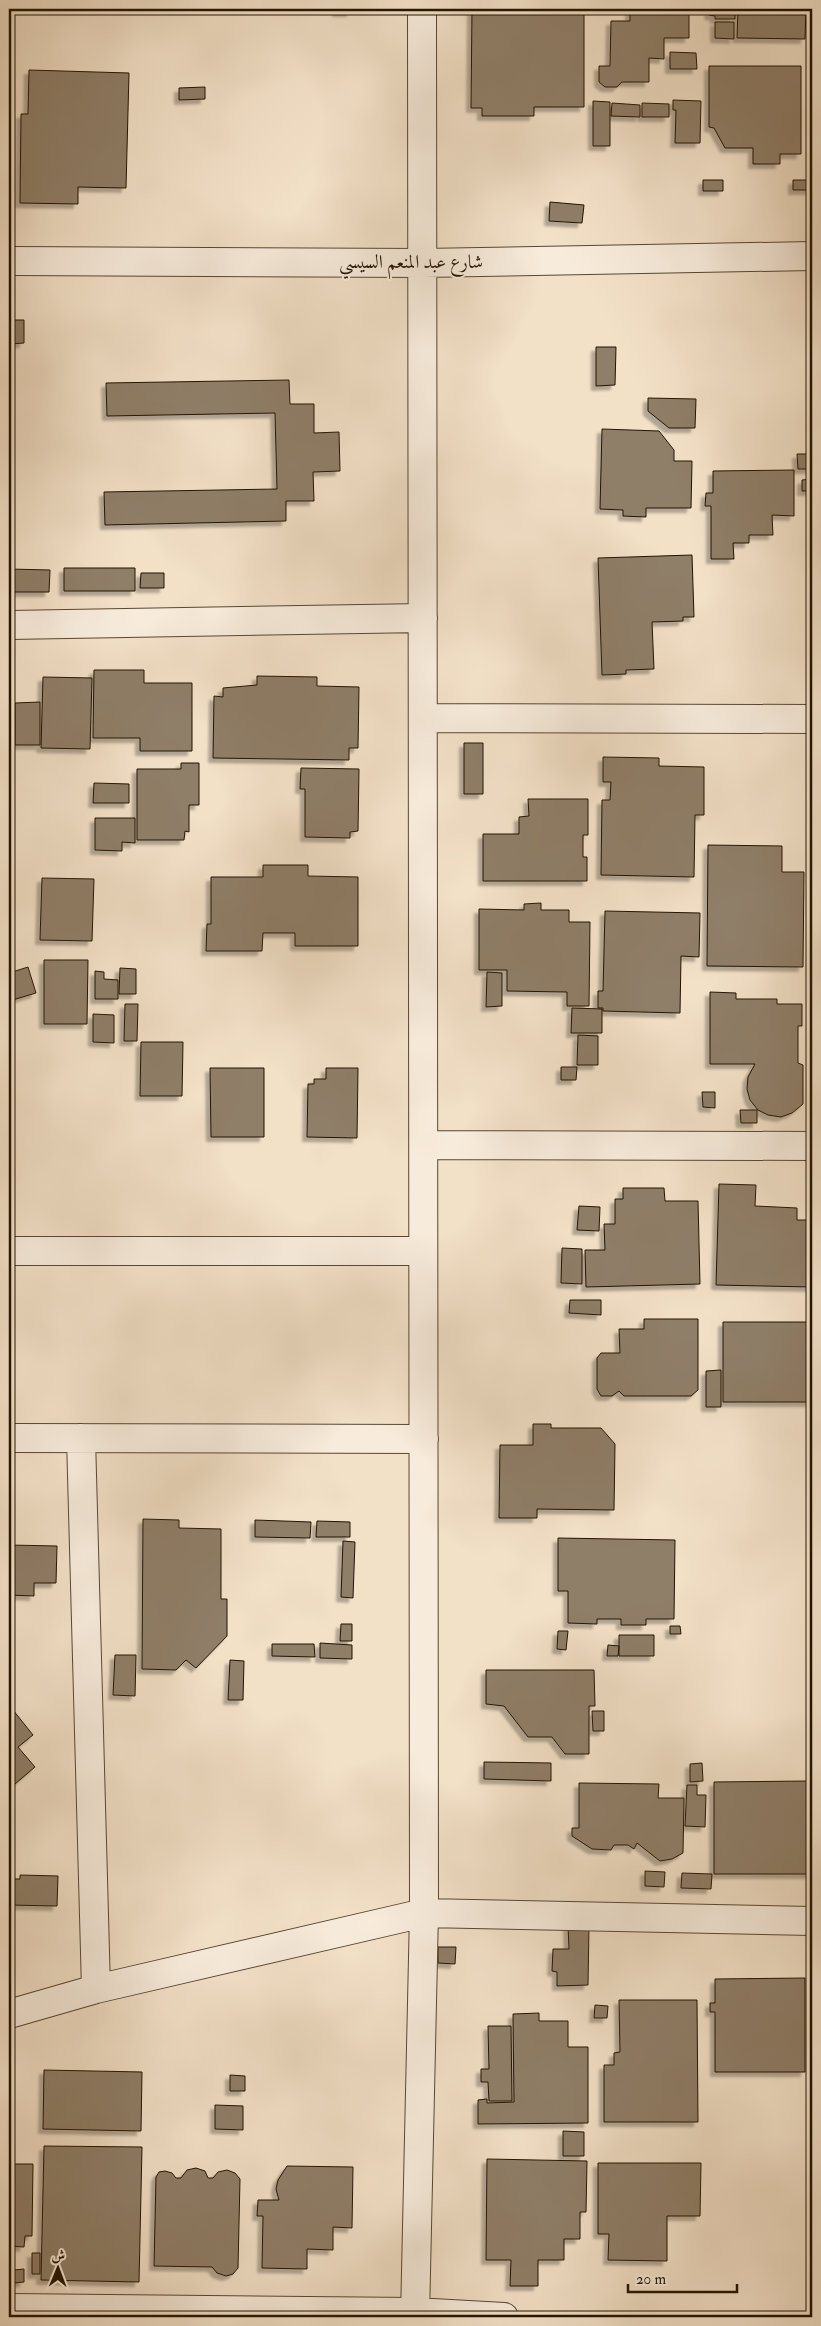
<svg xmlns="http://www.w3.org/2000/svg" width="821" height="2326" viewBox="0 0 821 2326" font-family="'IM FELL Double Pica',Amiri,serif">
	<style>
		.building { fill: #8f7e68; stroke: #231402; filter: url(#shadow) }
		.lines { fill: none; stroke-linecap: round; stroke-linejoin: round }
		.minor-casing { stroke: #574733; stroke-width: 30 }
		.minor { stroke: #f7ebdb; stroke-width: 28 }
		.labels { text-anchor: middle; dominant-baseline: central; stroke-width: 4; stroke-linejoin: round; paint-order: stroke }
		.street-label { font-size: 19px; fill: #231402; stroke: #f7ebdb }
	</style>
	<defs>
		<filter id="shadow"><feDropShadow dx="-4.5" dy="4.5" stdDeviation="1" flood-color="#0004"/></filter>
	</defs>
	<rect width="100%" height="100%" fill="#f2e0c7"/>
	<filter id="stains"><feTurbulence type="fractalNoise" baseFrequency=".004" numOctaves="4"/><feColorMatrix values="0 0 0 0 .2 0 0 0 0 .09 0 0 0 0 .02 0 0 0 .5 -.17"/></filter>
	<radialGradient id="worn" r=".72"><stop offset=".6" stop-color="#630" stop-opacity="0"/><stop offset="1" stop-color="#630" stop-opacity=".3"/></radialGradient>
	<!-- building -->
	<path class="building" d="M9 9H13V118H9Z
		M337 9H351V12H337Z
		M472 9H584V107H534V116H482V108H471Z
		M630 9H689V38H664V59L649 58V82H622L617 87H605L599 82V66H610L611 21H630Z
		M710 9H735V19H715V16L709 15Z
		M738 9H806L805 39 737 38Z
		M715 22H734V39L715 38Z
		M670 52 696 53 697 69H670Z
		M709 66H801V154H780V164H753V148H725L714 128 709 127Z
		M29 70 129 73 126 188 78 187V204L20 203 21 114H28Z
		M205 87V99L179 100V88Z
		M673 100 701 101 700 143H675L676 110H673Z
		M593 101 610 102V146H593Z
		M612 103 640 105V117L611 116Z
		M642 103 669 104V117H642Z
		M703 180H723V191H703Z
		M793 180H811V190H793Z
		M550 202 584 205 582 223 549 221Z
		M9 320H24V343L9 344Z
		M596 347H616L615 385 596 386Z
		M289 380 290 404H314V433L339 432 340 471 313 472 314 501H286V521L105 525 104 492 277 489 275 413 107 416 106 383Z
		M648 398 696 399 695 428H669L648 411Z
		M602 429 659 431 674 450V461H692L691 508H646V517L623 516V510L600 509Z
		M797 454H812V469H798Z
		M794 470V516L772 515 773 535H749V543H733L734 559H711V506H705L706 493H713V471Z
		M812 479V491H802V480Z
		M692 555 694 617H683V621L652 622 654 669 626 670V674L602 675 598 558Z
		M64 568H135V591H64Z
		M9 569 50 570 49 592H9Z
		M141 573H164V588H140Z
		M94 670H144V683H192V751H140V738H93Z
		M257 676 317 677V686L359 687 358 748H349V760L213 758 214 696 223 697V688L257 685Z
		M43 677 92 678 90 749 41 748Z
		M40 702V745H15V703Z
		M464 743H483V794H464Z
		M603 757 659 758V766L704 767V815H695L694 877 601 875 602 800H610L611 782H603Z
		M181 763H199V805H189V832L185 831 184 840H137V769H181Z
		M301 768 359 769 358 831 350 832V838L305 837V789H300Z
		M94 783 129 784V803H93Z
		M528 799H588V835H583V857H587V881H483V834H519V817L529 816Z
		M95 818H135V843L122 842V851L95 850Z
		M708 845 782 846V872H804L803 967 707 966Z
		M263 865H308V876L358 877V946H295V933H263L262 951H206L207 924H211V877H263Z
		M42 878 94 879 92 941 40 940Z
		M541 903V910H569V922H590L589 1006H567V992L507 991V970H479V909L524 910V904Z
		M605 911 700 913 699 957 681 956 680 1013 603 1011V1008H598V991H603Z
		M44 960H88L87 1024H44Z
		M28 967 36 993 9 1001V973Z
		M120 968 136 969V994H119Z
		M95 971 104 972V979L118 980V999H95Z
		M487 972 502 973V1006L486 1007Z
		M710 992 736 993V999H777V1004H802V1026H798V1063L803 1065V1104L792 1113 781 1117 768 1115 758 1110 750 1100 747 1089 748 1077 755 1064H710Z
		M125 1004H138L137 1041H124Z
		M572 1008 602 1009V1033H571Z
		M93 1014 114 1015V1043L93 1042Z
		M578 1035 598 1036V1065H577Z
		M141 1042H183L182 1096H140Z
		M561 1067H577L576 1080H561Z
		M210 1068H264V1137H211Z
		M326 1068H358L357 1138 307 1137 308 1084H314V1079H326Z
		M702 1092H715V1108L703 1107Z
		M740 1110H757V1123H741Z
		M719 1184 756 1185 755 1206 797 1208V1220H812V1287L716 1285Z
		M623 1188H664L665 1201H698L700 1284 586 1287 585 1250H605L604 1224H615V1199H623Z
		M579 1206 600 1207 599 1231 577 1230Z
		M562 1248 582 1249V1284L561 1283Z
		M570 1300H601V1315L569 1313Z
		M644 1319H698V1390L691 1396H624L619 1391 612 1396H601L597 1389V1358L601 1353H620L619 1329H644Z
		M723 1322H812V1402H723Z
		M721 1370V1407H706V1371Z
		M533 1424H551V1428H601L615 1444 614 1510 537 1509V1518H499L500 1445H533Z
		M143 1519 179 1520V1528L221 1529V1599H227V1636L196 1668 186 1660 176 1670 142 1669Z
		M255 1520 311 1522 310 1538 255 1537Z
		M317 1521 350 1522V1537H316Z
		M558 1538 675 1540 674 1619H646V1625H621V1619H597V1624L568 1623V1591H558Z
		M343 1541 355 1542 353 1598 341 1597Z
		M9 1545 57 1546 56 1583H34V1596L9 1595Z
		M341 1624H352V1641H340Z
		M670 1626H680L681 1634H670Z
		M558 1631H568L566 1650 557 1649Z
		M619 1635H654V1656H619Z
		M320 1643 352 1645V1659L320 1658Z
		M272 1644H314L315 1657 272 1656Z
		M608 1645 619 1646 618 1656H607Z
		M115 1655H136L135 1696 113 1695Z
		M230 1660 244 1661 243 1700H228Z
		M486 1670H594L595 1706H589V1754H565L552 1737H528L504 1706 486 1704Z
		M9 1705 33 1735 18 1747 35 1767 9 1789Z
		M592 1711H604V1731H593Z
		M484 1762 551 1763V1781L484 1779Z
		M702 1763 703 1781 690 1782V1764Z
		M808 1781 807 1805H812V1874H714V1782Z
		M579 1783 659 1784 658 1798H684L683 1853 672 1859 660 1861 637 1843 634 1849 628 1845H614L611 1850 592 1849 572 1836V1828H579Z
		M687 1785H697V1795H706L705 1827 685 1826Z
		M645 1871 665 1872 664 1887 645 1886Z
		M682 1873 712 1874 711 1889 681 1888Z
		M20 1875 58 1876 57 1906 9 1905V1879H20Z
		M568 1925H589L588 1985 557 1986V1972L552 1971 553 1949H569Z
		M438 1947H456L455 1964 438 1963Z
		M805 1978V2072H715V2012H710V2003H715V1979Z
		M619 2000H697L698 2122H604V2065H614V2053L620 2052Z
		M595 2005 608 2006 607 2018H594Z
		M539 2013V2021H568V2047H588V2123L478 2124V2100L487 2099V2103L514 2102 513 2014Z
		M488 2026H511L512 2101H489L488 2082H481V2069H489Z
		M44 2070 142 2072 141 2131 43 2129Z
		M230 2075 245 2076V2091H230Z
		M215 2105 243 2106V2130L215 2129Z
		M563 2131 584 2132V2156H563Z
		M44 2146 142 2147 139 2282 41 2280Z
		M487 2159 587 2161 586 2212H580V2239H564V2260H538V2286H510L511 2260H486Z
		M598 2163H701L700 2216H667V2261L608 2260 609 2234H598Z
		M9 2164H33L32 2236H25L24 2247 9 2246Z
		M287 2166 353 2167 352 2228 333 2227V2250L307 2249V2269L262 2268 263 2216H257L258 2200H279L276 2189 278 2180Z
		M196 2168 205 2171 208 2178H213L218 2172 227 2170 235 2173 240 2179 238 2268 233 2274 226 2276 217 2273 212 2267 154 2266 156 2177 159 2172 165 2171 172 2173 176 2178H181L187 2170Z
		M32 2253H40V2274H32Z
		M24 2269V2282L14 2283V2270Z"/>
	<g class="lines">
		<defs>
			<path id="minor" d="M9 261 423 263 812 256
				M9 625 423 618
				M423 718 812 719
				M424 1145 812 1146
				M9 1251H423
				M9 1438 424 1439
				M81 1438 96 1989
				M9 2014 96 1989 424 1913 812 1921
				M9 2308 415 2312 504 2317
				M415 2317 424 1913 422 9"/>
		</defs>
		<!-- minor casing -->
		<use href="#minor" class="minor-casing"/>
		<!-- minor -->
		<use href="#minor" class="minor"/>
	</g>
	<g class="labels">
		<!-- street labels -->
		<g class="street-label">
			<text x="411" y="262">شارع عبد المنعم السيسي</text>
		</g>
	</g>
	<!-- margin -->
	<rect width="821" height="2326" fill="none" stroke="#f2e0c7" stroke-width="30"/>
	<rect x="10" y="10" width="801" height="2306" fill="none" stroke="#231402" stroke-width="2.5"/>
	<rect x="15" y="15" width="791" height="2296" fill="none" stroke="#231402"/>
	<!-- north arrow -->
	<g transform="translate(58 2268) rotate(1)" stroke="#f7ebdb" stroke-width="4" paint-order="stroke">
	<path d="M0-4L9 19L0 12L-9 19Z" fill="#231402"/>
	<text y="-8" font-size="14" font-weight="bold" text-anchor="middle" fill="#231402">ش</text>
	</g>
	<!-- scale -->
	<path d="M628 2284v8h109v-8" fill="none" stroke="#231402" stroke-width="2.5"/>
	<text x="636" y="2284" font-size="15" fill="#231402" stroke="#f7ebdb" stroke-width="4" paint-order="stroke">20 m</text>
	<rect width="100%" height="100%" filter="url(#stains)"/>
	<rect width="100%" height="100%" fill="url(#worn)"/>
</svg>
